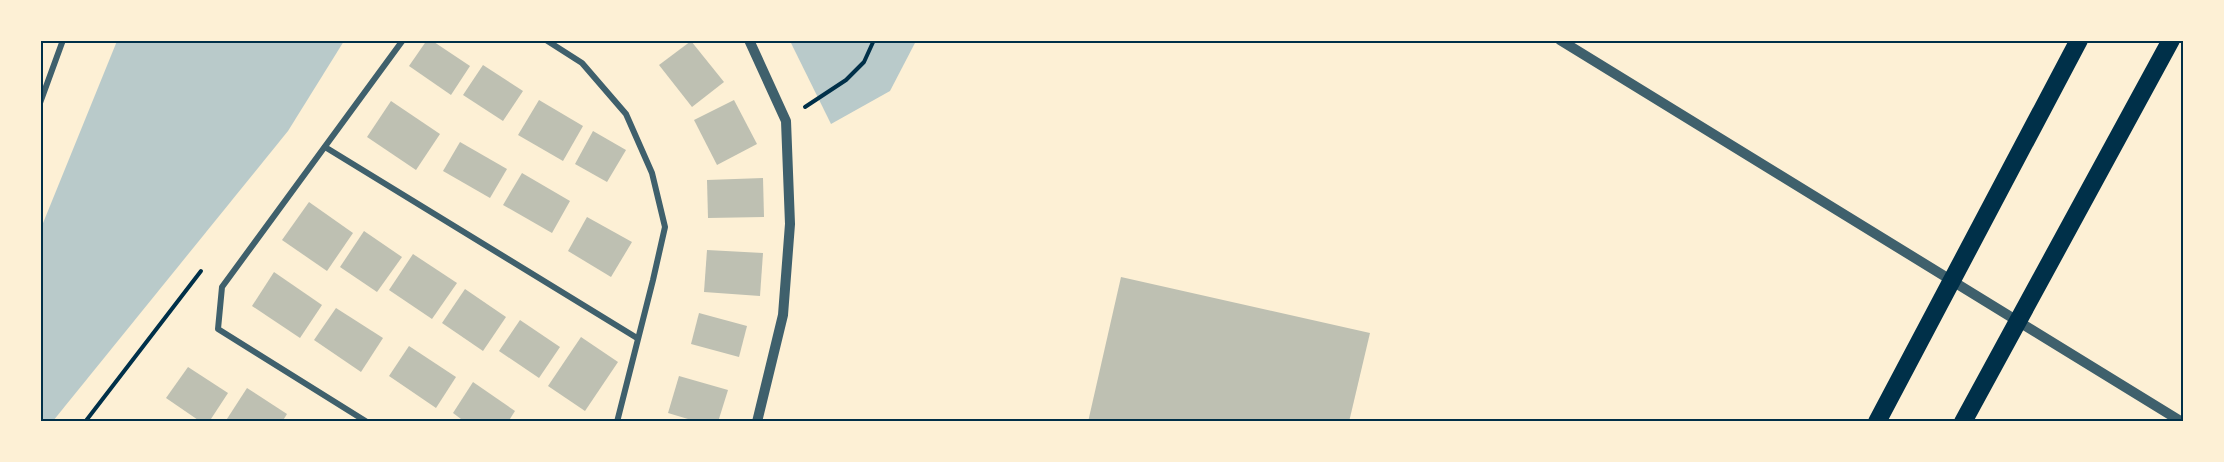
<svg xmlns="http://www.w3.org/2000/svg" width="2224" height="462" font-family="'PT Sans',sans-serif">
<rect width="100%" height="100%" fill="#fdf0d5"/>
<g fill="#b9caca">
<path d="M 117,41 L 344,41 L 288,131 L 53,421 L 41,421 L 41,228 Z"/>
<path d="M 790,41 L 916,41 L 890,91 L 831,124 Z"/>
</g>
<g fill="#bec0b2">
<path d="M 427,40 L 431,40 L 470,66 L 451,95 L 409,66 Z"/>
<path d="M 691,41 L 724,82 L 692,107 L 659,65 Z"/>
<path d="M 483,65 L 523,91 L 503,121 L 463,95 Z"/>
<path d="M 539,100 L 583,126 L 563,161 L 518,135 Z"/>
<path d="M 734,100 L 757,144 L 717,165 L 694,120 Z"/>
<path d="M 391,101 L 440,134 L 416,170 L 367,137 Z"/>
<path d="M 593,131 L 626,150 L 607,182 L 575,164 Z"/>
<path d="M 460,142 L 507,169 L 490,198 L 443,171 Z"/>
<path d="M 522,173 L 570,201 L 552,233 L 503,205 Z"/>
<path d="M 763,178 L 764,217 L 708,218 L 707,180 Z"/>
<path d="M 309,202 L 353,233 L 327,271 L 282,240 Z"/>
<path d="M 587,217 L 632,242 L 611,277 L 568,251 Z"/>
<path d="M 364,231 L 402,257 L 377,292 L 340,267 Z"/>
<path d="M 707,250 L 763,253 L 760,296 L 704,292 Z"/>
<path d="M 413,254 L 457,283 L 432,319 L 389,290 Z"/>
<path d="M 274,272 L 322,305 L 300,338 L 252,306 Z"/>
<path d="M 1121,277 L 1370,333 L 1349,422 L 1088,422 Z"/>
<path d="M 465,289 L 506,317 L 483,351 L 442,323 Z"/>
<path d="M 336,308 L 383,338 L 361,372 L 314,340 Z"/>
<path d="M 699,313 L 747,326 L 739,357 L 691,344 Z"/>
<path d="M 520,320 L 560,347 L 539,378 L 499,351 Z"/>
<path d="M 581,337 L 618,362 L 585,411 L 548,386 Z"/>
<path d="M 409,346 L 456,377 L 436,408 L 389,376 Z"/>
<path d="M 188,367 L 228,393 L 209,422 L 201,422 L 166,398 Z"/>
<path d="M 679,376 L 728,390 L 718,422 L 698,422 L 668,413 Z"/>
<path d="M 473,382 L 515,411 L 508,422 L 465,422 L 453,413 Z"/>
<path d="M 247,388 L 287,414 L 282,422 L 225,422 Z"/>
</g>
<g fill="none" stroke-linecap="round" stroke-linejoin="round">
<g stroke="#003049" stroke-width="4">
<path d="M 805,107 L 846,80 L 864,62 L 874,40"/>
<path d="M 85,422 L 201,271"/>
</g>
<g stroke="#3f606c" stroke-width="6">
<path d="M 546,40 L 582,63 L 626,114 L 652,173 L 665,227 L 653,280 L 617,422"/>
<path d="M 40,103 L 63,40"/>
<path d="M 325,147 L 637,338"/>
<path d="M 367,422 L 218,329 L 222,287 L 403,40"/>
</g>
<g stroke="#3f606c" stroke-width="10">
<path d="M 749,40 L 786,121 L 790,224 L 783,315 L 757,422"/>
<path d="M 1560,40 L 2182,422"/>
</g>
<g stroke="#003049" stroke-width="18">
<path d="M 1877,422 L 2079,40"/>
<path d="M 1963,422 L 2171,40"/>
</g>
</g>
<rect width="2224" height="462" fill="none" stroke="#fdf0d5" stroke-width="84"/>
<rect x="42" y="42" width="2140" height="378" fill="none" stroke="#003049" stroke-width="2"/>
</svg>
